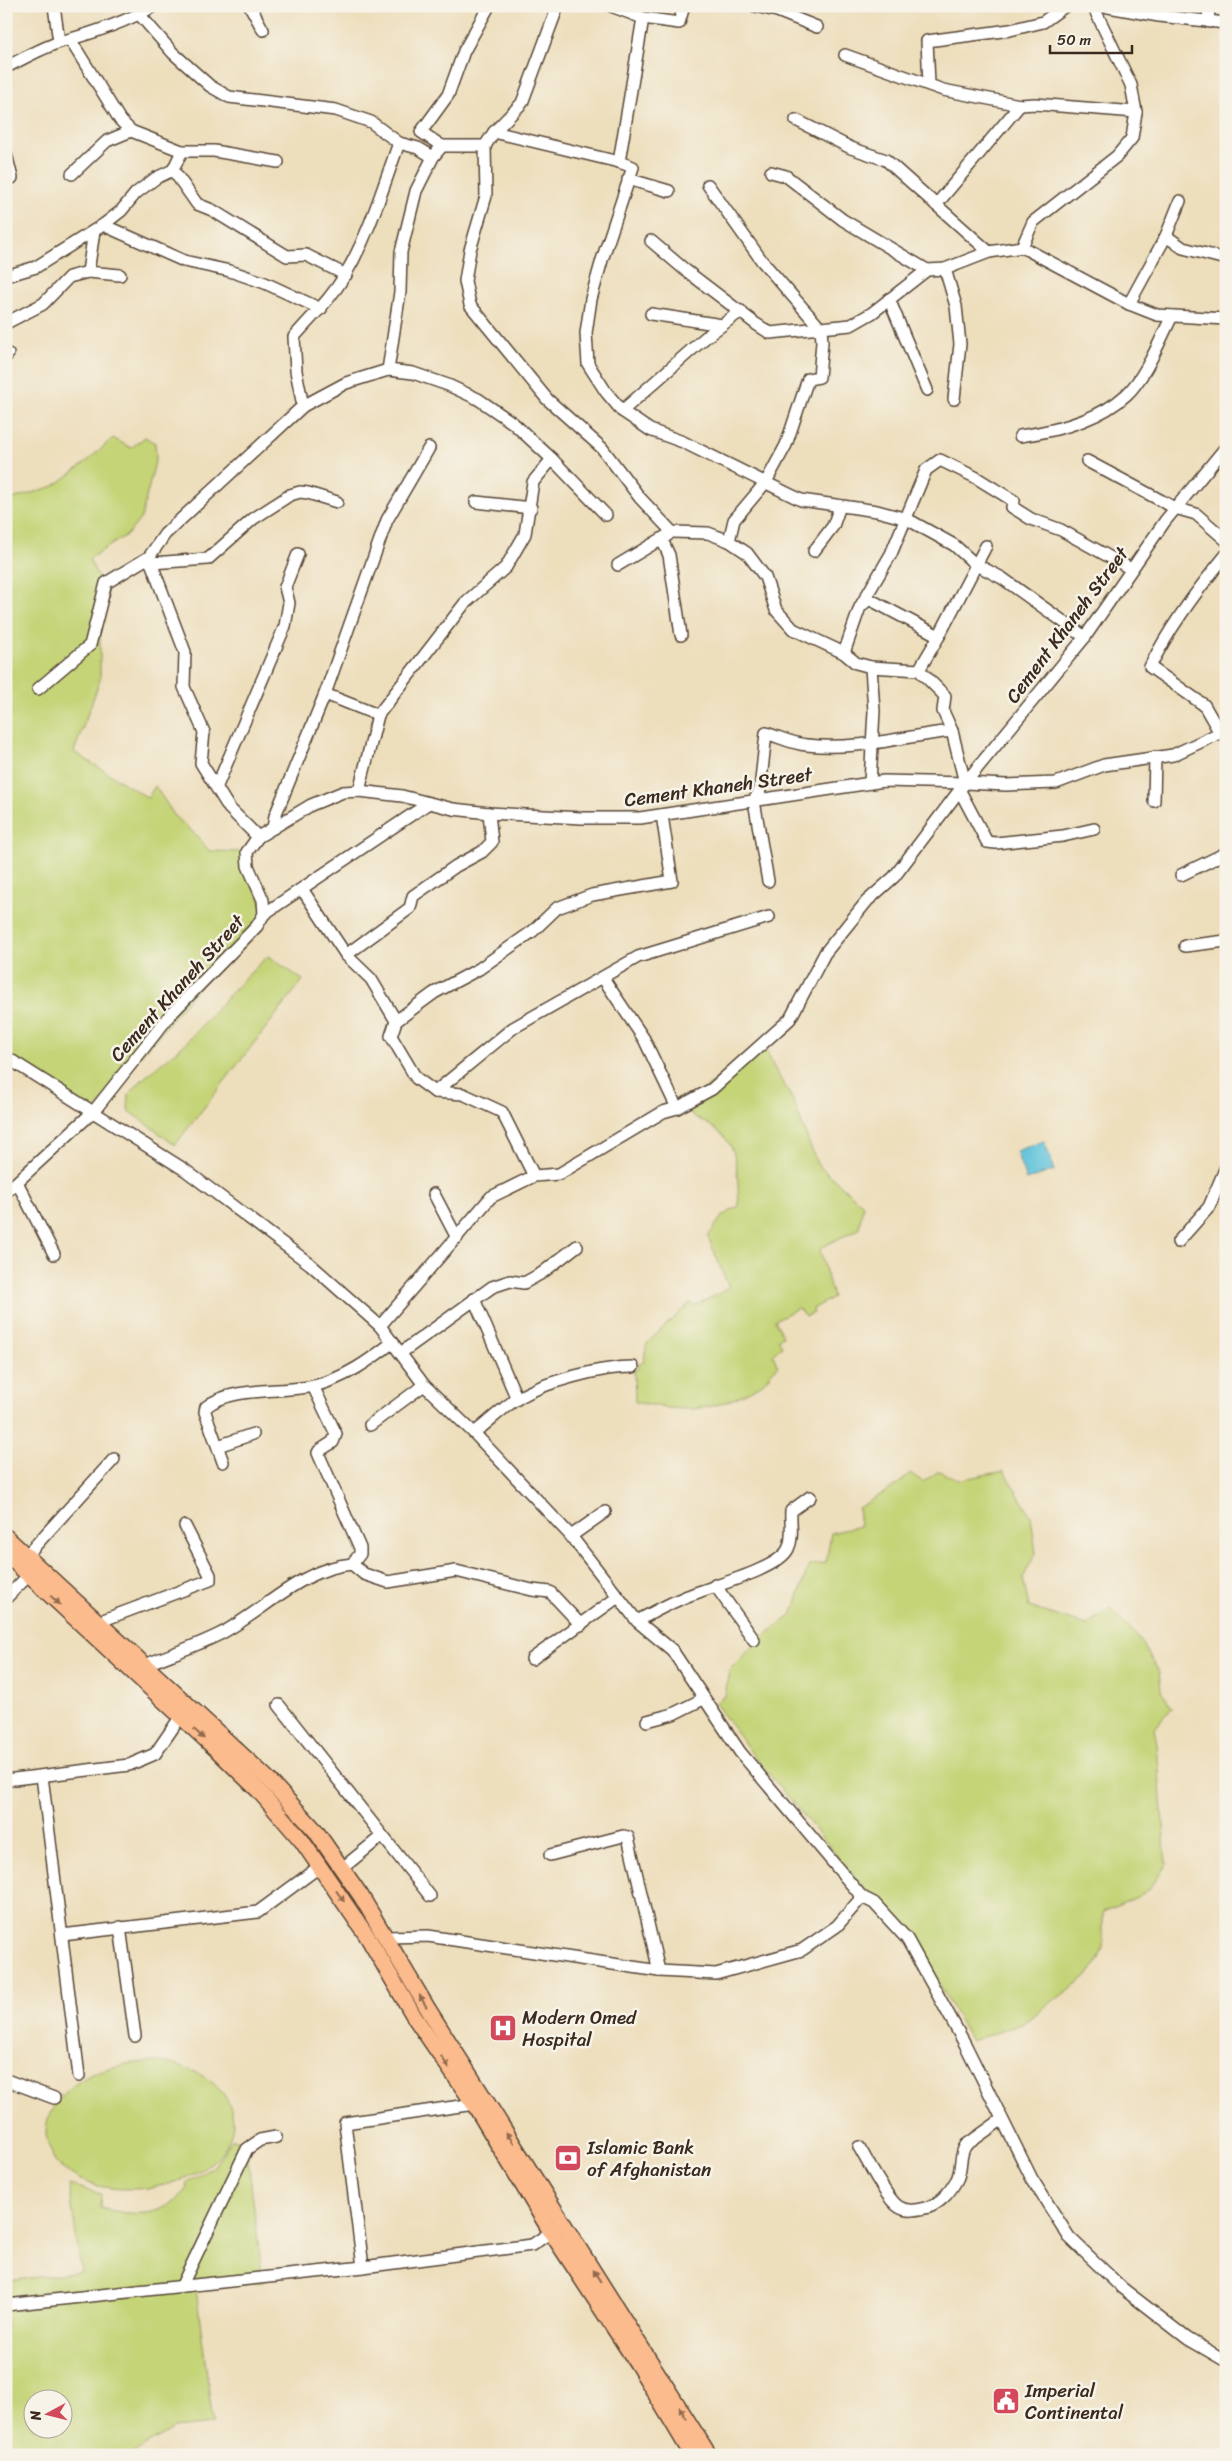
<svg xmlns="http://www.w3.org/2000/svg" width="1232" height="2461" font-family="Sriracha,sans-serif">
<rect width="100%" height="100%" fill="#f7f3e8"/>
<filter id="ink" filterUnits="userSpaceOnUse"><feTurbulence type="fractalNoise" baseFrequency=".02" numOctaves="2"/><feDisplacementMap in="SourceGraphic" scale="10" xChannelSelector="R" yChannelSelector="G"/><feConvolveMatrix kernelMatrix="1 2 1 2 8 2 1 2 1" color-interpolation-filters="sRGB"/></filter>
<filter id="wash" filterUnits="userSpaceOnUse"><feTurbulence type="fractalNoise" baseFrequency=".0096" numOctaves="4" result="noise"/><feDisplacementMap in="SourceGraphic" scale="20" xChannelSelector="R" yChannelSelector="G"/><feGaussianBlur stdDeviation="1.12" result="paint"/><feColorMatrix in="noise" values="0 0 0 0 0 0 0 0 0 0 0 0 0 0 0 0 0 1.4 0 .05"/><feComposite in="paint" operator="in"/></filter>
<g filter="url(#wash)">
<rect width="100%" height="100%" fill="#eddebc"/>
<g fill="#c4d477" stroke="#807f4a" fill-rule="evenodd">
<path d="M 145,437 L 155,443 L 156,458 L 141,518 L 128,534 L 89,559 L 100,581 L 100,680 L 74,752 L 148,798 L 155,786 L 174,815 L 199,838 L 209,851 L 247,852 L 264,914 L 221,961 L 94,1111 L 6,1057 L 6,501 L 54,486 L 84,464 L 113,438 L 131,448 Z"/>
<path d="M 268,956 L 303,980 L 175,1145 L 128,1110 L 129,1094 L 145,1077 L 185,1044 L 239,984 Z"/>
<path d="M 763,1042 L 773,1066 L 793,1100 L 817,1164 L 863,1205 L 859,1229 C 846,1236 830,1241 820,1250 L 833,1297 L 813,1309 L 814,1313 L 805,1316 L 798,1308 L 775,1320 L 783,1336 L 778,1339 L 782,1346 L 773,1355 L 778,1367 C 770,1371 768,1380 760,1385 C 714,1413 686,1413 635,1402 L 634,1370 L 638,1369 L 638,1364 L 643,1363 L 647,1343 L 691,1302 L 694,1306 L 729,1288 L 708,1237 L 722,1216 L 739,1206 C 736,1155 741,1139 691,1115 L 689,1102 Z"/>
<path d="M 939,1471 L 958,1480 L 1004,1471 L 1031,1516 L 1036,1553 L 1023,1578 L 1029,1607 L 1086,1625 L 1110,1608 L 1140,1639 L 1159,1672 L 1161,1690 L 1172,1708 L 1154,1729 L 1157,1744 L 1166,1865 L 1150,1889 L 1137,1897 L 1103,1912 L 1103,1948 L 1098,1961 L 1088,1975 L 1022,2024 L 971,2041 L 912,1936 L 892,1912 L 870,1895 L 753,1755 L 715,1703 L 725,1696 L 729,1670 L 760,1639 L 792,1615 L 809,1565 L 826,1563 L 831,1533 L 860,1526 L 858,1508 L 897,1485 L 910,1473 L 923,1482 Z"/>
<path d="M 131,2063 C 143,2063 156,2061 168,2063 C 204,2069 246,2099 229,2140 C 213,2175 163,2190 128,2189 C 109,2189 87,2186 71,2174 C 67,2170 60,2167 56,2162 C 53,2159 52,2153 50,2149 C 35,2116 66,2086 94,2073 C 105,2068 119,2066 131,2063 Z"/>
<path d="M 232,2139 L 246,2143 L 263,2282 L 196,2289 L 213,2424 L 174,2428 L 130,2455 L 6,2455 L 6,2281 L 81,2272 L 69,2185 L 101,2194 L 100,2208 C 134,2216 164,2219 187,2188 L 186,2183 L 214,2166 ZM 32,2398 L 62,2398 L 62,2428 L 32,2428 Z"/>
</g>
<path fill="#5dc2da" stroke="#4c767c" d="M 1044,1141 L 1055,1170 L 1026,1180 L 1016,1151 Z"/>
</g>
<g filter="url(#ink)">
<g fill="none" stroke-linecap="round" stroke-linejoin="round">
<g stroke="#564536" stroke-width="14">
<g id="minor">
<path d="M 54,6 L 59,42"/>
<path d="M 250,6 L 263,30"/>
<path d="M 611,6 L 643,18 L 679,23 L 684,6"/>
<path d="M 755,6 L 777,11 L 817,27"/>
<path d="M 1103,6 L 1159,16 L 1226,23"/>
<path d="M 1208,6 L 1209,22"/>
<path d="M 139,14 L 173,53 L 210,86 L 229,97 L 336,110 L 371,122 L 399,143 L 418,148 L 433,157"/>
<path d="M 643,18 L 619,162 L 633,167 L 602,260 L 591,299 L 586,333 L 588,364 L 606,392 L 622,411 L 650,430 L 683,442 L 801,500 L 877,511 L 907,519 L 954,545 L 975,564 L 1002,578 L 1085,637"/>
<path d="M 71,41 L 120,120 L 131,131 L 182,151 L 214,151 L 278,162"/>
<path d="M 845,55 L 943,90 L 1020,105 L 1035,104 L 1136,112"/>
<path d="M 6,67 C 23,59 41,48 60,42 C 90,34 126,22 154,6"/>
<path d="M 929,84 L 927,41 L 1010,30 L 1043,22 L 1065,6"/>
<path d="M 796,120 L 851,148 L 886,160 L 989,252"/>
<path d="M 494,132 L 619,162"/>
<path d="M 485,146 L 442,146 L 421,132 L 448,95 L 464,51 L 489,6"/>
<path d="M 6,154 L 12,178"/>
<path d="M 173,170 L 197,204 L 212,210 L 287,256 L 306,255 L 346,275"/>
<path d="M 771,172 L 786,176 L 843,220 L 927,270"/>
<path d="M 72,174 L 107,141 L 131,131"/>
<path d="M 628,179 L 669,191"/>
<path d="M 708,185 L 762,261 L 821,329 L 822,342 L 819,377 L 808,379 L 786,445 L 766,482 L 734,520 L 729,541"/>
<path d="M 936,205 L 1020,105"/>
<path d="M 103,225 L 184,261 L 230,271 L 265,283 L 321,309"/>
<path d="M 94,231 L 88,272 L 120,275"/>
<path d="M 1166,236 L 1183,248 L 1226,259"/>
<path d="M 651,241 L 684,269 L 756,324 L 770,333 L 851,325 L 872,313 L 927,270 L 945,269 L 989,252 L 1022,247 L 1129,304 L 1157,315 L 1226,319"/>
<path d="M 1022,247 L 1033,222 L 1117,156 L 1132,138 L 1136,112 L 1131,85 L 1093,6"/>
<path d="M 945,269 L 956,306 L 960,344 L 954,399"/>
<path d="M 6,276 L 36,267 L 103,225 L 121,211 L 136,193 L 156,178 L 173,170 L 182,151"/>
<path d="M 889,299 L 927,390"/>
<path d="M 1129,304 L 1166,236 L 1180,201"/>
<path d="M 651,314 L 722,325"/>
<path d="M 6,323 L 43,304 L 69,277 L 88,272"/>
<path d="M 6,356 L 8,354"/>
<path d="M 388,370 L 400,292 L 401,252 L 416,191 L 433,157 L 442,146"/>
<path d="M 303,406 L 296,371 L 294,337 C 312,316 331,299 345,275 C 369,235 383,187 399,143"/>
<path d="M 622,411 L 706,337 L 741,311"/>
<path d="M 1020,436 C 1056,431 1098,421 1126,395 C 1145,378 1160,340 1172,316"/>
<path d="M 1087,461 L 1175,508 L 1196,514 L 1226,540"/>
<path d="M 476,502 L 531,508"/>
<path d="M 662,540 L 669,555 L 681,635"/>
<path d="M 814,551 L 833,526 L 840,506"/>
<path d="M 149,557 L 185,652 L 184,687 L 204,732 L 201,763 L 229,808 L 258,837"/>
<path d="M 151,563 L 208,559 L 253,519 L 290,495 L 300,492 L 308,493 L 337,502"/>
<path d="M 618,565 L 668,535"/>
<path d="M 861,606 L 869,599 L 939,636"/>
<path d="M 844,653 L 860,607 L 891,554 L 926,470 L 940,460 L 975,477 L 1014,501 L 1012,507 L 1031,519 L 1061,530 L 1131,569"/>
<path d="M 919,670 L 939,636 L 986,546"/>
<path d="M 38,689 L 90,645 L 106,583 L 149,557 L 165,534 L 303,406 L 346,383 L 388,370 L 413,373 L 448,385 L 478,399 L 513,423 L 552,459 L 606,515"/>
<path d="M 325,694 L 378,715 L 465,603 L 506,567 L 525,534 L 533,482 L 552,459"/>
<path d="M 1220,733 L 1204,705 L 1150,667 C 1170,626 1197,590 1226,555"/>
<path d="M 870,783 L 874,711 L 871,667"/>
<path d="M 965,783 L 1006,785 L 1056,783 L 1104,765 L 1173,755 L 1226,730"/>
<path d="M 217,786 L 285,626 L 289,603 L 285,587 L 298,554"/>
<path d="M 359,791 L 378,715"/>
<path d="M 960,791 L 987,842 L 996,843 L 1063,836 L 1094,829"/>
<path d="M 1154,801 L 1155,757"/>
<path d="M 273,828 L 275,816 L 325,694 L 387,520 L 429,448"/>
<path d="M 1181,875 L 1226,853"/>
<path d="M 768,881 L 754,801 L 760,790 L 766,733 C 779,737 793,744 807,745 C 856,751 904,736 952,731"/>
<path d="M 302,889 L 346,955 L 371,979 L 396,1021 L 391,1036 L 416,1078 L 435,1092 L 463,1094 L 502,1112 L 534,1176"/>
<path d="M 264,914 L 429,803"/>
<path d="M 1185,946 L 1226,941"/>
<path d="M 346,955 L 410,908 L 413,896 L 456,866 L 482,852 L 492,842 L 489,813"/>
<path d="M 603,978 L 644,1039 L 677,1108"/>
<path d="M 396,1021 L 434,993 L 479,969 L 533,931 L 557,908 L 592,895 L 672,881 L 662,815"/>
<path d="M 6,1057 L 185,1170 L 310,1264 L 380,1326 L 424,1385 L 474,1433 L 571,1536 L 637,1621 L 672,1650 L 740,1752 L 862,1897 L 874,1903 L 907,1939 L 965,2044 L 1032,2179 L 1069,2237 L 1122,2288 L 1188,2339 L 1226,2361"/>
<path d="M 435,1092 L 513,1028 L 638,957 L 769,917"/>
<path d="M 18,1184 L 54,1254"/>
<path d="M 6,1192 L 94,1111 L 170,1015 L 257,926 L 264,914 L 263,900 L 248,866 L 247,852 L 258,837 L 311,805 L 343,792 L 359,791 L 402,796 L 453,809 L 489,813 L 582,818 L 640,818 L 884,781 L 965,783 L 1085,637 L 1165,521 L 1226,447"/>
<path d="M 434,1194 L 457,1238"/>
<path d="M 1178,1242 L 1209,1207 L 1226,1167"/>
<path d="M 474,1299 L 517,1399"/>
<path d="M 380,1326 L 491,1197 L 534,1176 L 559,1174 L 663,1112 L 677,1108 L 712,1089 L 790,1019 L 825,953 L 867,901 L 894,877 L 965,783 L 952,731 L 943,711 L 945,696 L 919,670 L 871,667 L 856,663 L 844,653 L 793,629 L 776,610 L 765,577 L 747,553 L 729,541 L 708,533 L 672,532 L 640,498 L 602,448 L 547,399 L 470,305 L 465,281 L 470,250 L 486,196 L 485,146 L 494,132 L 522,103 L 558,6"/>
<path d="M 402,1352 L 492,1287 L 510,1281 L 524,1283 L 542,1273 L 577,1246"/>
<path d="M 313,1386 L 336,1434 L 333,1442 L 319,1451 L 318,1453 L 360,1548 L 360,1554 L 352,1564"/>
<path d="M 370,1425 L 424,1385"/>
<path d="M 474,1433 C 489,1422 502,1408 517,1399 C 543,1382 602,1367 633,1367"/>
<path d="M 218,1446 L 253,1434"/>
<path d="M 223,1462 L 205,1412 L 206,1407 C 231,1386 283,1393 314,1386 C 345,1378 369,1361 393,1342"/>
<path d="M 571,1536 L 605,1512"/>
<path d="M 25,1557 L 114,1459"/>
<path d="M 715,1585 L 754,1640"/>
<path d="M 6,1598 L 29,1575"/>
<path d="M 637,1621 C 652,1613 668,1604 685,1597 C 708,1587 778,1570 788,1549 C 794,1537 790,1523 791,1511 L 810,1497"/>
<path d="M 98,1622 L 210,1580 L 210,1575 L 185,1526"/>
<path d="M 532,1659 L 618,1597"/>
<path d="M 140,1671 L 145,1665 C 169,1655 196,1646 220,1634 C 263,1612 301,1568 352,1564 L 364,1574 L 388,1582 L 456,1571 L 532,1590 L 550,1592 L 581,1625"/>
<path d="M 279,1705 L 430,1896"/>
<path d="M 647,1721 L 673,1714 L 703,1699"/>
<path d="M 42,1776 L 79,2076"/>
<path d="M 6,1780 L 129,1765 L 155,1754 L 181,1716"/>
<path d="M 550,1855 L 623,1836 L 628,1837 L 659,1971"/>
<path d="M 338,1864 L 345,1866 L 382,1836"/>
<path d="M 120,1927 L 135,2036"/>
<path d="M 62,1935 L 258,1912 L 319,1867"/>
<path d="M 386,1937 L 428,1936 L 659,1971 L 716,1974 L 802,1950 L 837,1926 L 862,1897"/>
<path d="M 6,2080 L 54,2098"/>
<path d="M 859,2147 C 867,2160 887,2200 899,2207 C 907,2212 916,2210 925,2208 C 938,2206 950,2192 956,2181 C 963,2171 958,2156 966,2145 L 1001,2120"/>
<path d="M 363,2267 L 345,2123 L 474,2104"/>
<path d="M 182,2285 L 247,2149 L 260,2140 L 276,2137"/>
<path d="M 6,2305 L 363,2267 L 532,2245 L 557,2228"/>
</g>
</g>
<g stroke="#564536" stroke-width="18">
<g id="major">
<path d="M 6,1537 L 268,1779 L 315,1830 L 361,1896 L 428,2009 L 709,2455"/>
<path d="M 6,1554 L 218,1751 L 259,1791 L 302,1841 L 367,1936 L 415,2018 L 474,2104 L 551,2232 L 637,2363 L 692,2455"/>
</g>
</g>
<use href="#minor" stroke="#fff" stroke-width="11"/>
<use href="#major" stroke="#fbbb8c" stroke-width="15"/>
</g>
<defs><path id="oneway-solid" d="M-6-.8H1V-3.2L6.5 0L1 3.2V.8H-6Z" transform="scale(1.25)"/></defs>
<g fill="#916b50">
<use href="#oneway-solid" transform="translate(55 1600) rotate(43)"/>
<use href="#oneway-solid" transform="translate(199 1734) rotate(43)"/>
<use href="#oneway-solid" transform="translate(340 1896) rotate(54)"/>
<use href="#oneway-solid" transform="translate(423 2001) rotate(-120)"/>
<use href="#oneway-solid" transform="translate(445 2062) rotate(56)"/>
<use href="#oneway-solid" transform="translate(510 2138) rotate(-123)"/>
<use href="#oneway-solid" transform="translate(597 2276) rotate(-122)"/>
<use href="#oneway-solid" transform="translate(683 2413) rotate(-122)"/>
</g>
</g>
<defs>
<g id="hospital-square" transform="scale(1.4375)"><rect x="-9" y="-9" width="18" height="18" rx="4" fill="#d1495b" stroke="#f7f3e8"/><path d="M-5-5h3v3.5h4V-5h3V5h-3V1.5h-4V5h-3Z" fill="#fff"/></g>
<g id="bank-square" transform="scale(1.4375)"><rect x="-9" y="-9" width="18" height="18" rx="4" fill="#d1495b" stroke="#f7f3e8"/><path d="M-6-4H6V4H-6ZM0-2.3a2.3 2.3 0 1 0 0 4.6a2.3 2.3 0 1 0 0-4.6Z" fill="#fff"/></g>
<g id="civic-square" transform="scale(1.4375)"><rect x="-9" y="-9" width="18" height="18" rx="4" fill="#d1495b" stroke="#f7f3e8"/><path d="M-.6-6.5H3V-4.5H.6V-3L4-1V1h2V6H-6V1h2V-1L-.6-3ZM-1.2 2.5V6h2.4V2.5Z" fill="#fff"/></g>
</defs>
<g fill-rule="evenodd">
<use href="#hospital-square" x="503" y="2028"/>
<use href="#bank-square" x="568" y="2158"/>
<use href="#civic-square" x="1006" y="2401"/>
</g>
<g text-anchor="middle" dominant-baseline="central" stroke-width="5" stroke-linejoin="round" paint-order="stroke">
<g font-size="19" fill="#3b2a1e" stroke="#f7f3e8">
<text transform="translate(1067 625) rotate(-53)">Cement Khaneh Street</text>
<text transform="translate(718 787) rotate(-8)">Cement Khaneh Street</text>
<text transform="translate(177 988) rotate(-48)">Cement Khaneh Street</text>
</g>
<g font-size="19" fill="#3b2a1e" stroke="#f7f3e8" text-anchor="start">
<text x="522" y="2017">Modern Omed<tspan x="522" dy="22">Hospital</tspan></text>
<text x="587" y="2147">Islamic Bank<tspan x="587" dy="22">of Afghanistan</tspan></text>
<text x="1025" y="2390">Imperial<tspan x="1025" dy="22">Continental</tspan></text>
</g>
</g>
<rect width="1232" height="2461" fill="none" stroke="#f7f3e8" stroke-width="25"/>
<g transform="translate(48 2414) rotate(263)"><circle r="24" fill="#f7f3e8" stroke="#aca397"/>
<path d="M0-4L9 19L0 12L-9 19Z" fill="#d1495b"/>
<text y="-8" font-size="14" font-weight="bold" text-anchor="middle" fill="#3b2a1e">N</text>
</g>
<path d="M1050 45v8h82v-8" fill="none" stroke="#3b2a1e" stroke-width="2.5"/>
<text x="1057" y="45" font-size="15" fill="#3b2a1e" stroke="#f7f3e8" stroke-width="4" paint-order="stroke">50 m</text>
</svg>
